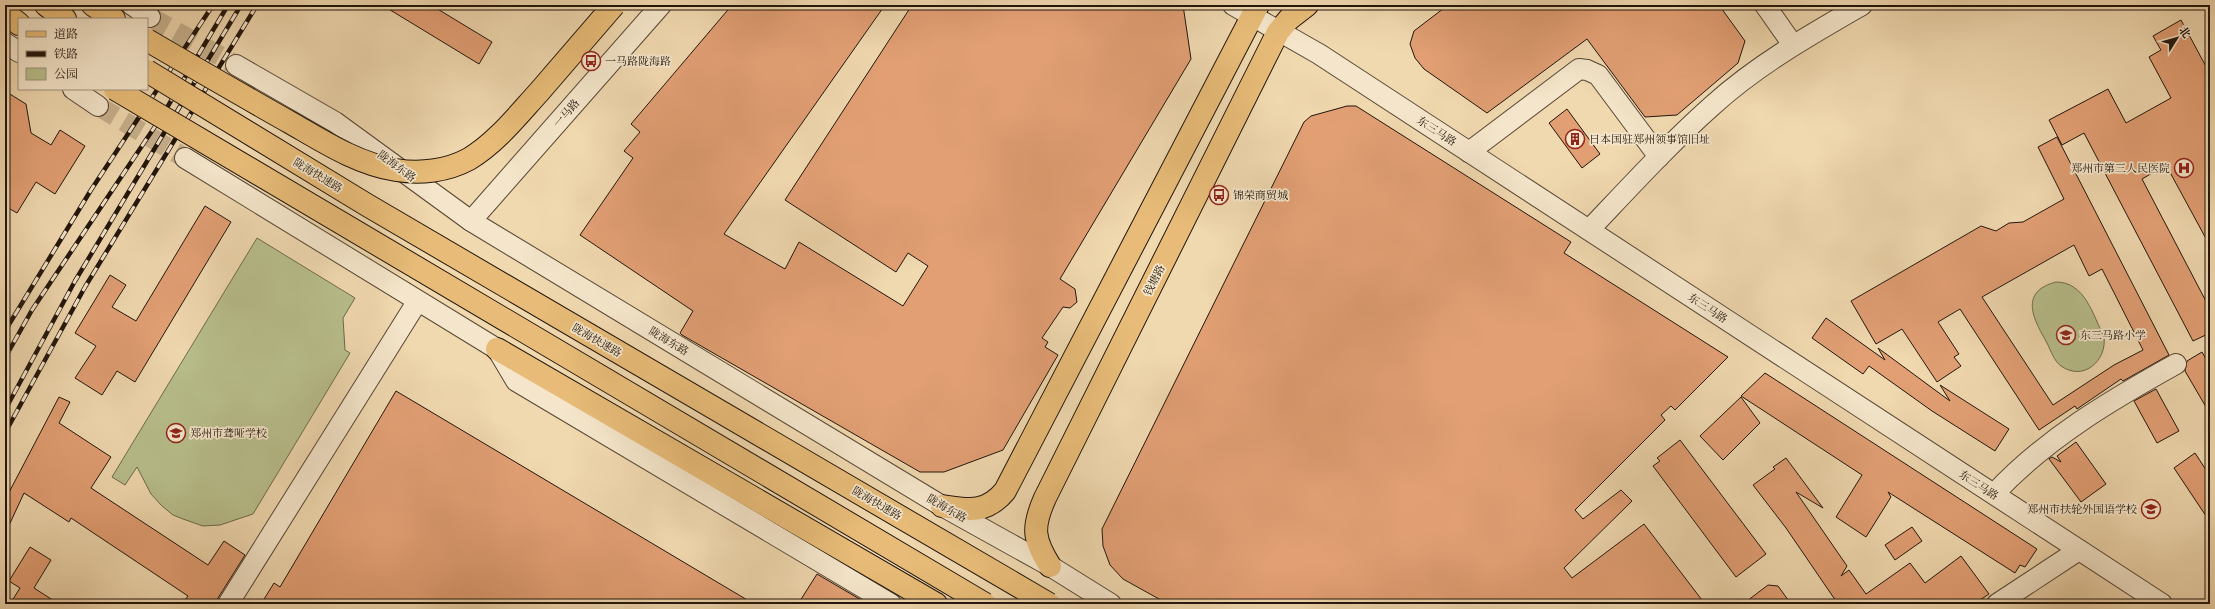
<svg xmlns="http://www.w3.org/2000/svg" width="2215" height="609" font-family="'Libre Caslon Text','Noto Serif SC',serif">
<rect width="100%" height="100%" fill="#f0d8af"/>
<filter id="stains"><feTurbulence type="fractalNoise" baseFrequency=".005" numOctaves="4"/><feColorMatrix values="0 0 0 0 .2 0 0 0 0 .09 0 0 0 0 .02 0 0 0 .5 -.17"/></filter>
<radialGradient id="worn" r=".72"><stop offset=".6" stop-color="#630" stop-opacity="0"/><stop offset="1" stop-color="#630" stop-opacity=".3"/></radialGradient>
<g fill="#b8bf8c" stroke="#6c6a4c">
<path d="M 257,238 L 355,298 L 343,318 L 345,350 L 350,353 L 253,514 L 220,525 L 203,526 L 183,519 L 173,515 L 162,506 L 151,494 L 137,467 L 125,485 L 112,477 Z"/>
<path d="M 2056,282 C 2085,282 2093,315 2104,337 C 2107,360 2084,382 2061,366 C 2054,361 2051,351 2047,343 C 2034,320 2018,292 2056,282 Z"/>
</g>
<g fill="#e29f74" stroke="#21150c" fill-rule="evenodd">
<path d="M 382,5 L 431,5 L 492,42 L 479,64 Z"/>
<path d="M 732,5 L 885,5 L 724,234 L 785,269 L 799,242 L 903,306 L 928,266 L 908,253 L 896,272 L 785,200 L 912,5 L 1183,5 L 1191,59 L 1060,279 L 1075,289 L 1077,302 L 1070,308 L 1063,307 L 1042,338 L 1048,342 L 1045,347 L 1058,355 L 1003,450 L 944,472 L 920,472 L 682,335 L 680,333 L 693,311 L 580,235 L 633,158 L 624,151 L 640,132 L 631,124 Z"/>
<path d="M 1448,5 L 1719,5 L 1745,41 L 1738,63 L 1677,115 L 1645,117 L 1587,39 L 1487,113 L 1424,69 L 1415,58 L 1410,44 L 1414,31 Z"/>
<path d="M 2181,20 L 2210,74 L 2210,246 L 2166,165 L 2142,179 L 2210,309 L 2210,333 L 2193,341 L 2084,133 L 2062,145 L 2049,120 L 2108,89 L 2126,123 L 2171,98 L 2149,57 L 2161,50 L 2153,36 Z"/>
<path d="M 5,91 L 26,104 L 31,133 L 51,145 L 60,130 L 85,146 L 55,194 L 36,182 L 17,213 L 5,206 Z"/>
<path d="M 1347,106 L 1356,106 L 1571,242 L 1564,253 L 1728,357 L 1675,410 L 1671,406 L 1661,415 L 1665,420 L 1575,510 L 1583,519 L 1621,490 L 1632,501 L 1564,568 L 1572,578 L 1644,524 L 1705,604 L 1168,604 L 1123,579 L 1110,565 L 1103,546 L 1102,529 L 1304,122 L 1311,116 Z"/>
<path d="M 1567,109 L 1600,154 L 1582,168 L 1549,123 Z"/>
<path d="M 2057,137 L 2169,355 L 2123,381 L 2121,379 L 2077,409 L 2075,406 L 2039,430 L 1960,309 L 1938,322 L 1959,354 L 1954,357 L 1961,366 L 1937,382 L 1902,329 L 1876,344 L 1851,301 L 1981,226 L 1996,231 L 2009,223 L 2023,222 L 2064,199 L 2038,147 ZM 2074,245 L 2089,276 L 2102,269 L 2143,350 L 2114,365 L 2053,405 L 1982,297 Z"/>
<path d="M 205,206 L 231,222 L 135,382 L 117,371 L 102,395 L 75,378 L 96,346 L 75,333 L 110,275 L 126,285 L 112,307 L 136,321 Z"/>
<path d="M 1826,318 L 1885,360 L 1878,348 L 1950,401 L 1940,385 L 2009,429 L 1995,451 L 1932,411 L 1869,366 L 1863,374 L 1812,338 Z"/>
<path d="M 2202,352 L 2210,366 L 2210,414 L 2185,371 L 2187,361 Z"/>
<path d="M 1765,373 L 2037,549 L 2025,567 L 2020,565 L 2015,573 L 1888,492 L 1891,497 L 1866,537 L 1836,517 L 1862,475 L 1741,396 Z"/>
<path d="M 2156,389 L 2179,431 L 2157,443 L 2134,401 Z"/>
<path d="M 396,391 L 754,604 L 261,604 L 274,583 L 280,587 Z"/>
<path d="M 59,397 L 70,402 L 59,423 L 111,457 L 91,488 L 208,565 L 224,541 L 245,555 L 218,598 L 217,604 L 182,604 L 188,596 L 71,518 L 69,522 L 24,493 L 5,534 L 5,500 Z"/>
<path d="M 1741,397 L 1760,423 L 1723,460 L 1700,436 Z"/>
<path d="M 1680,440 L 1766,554 L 1736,577 L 1653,466 L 1660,461 L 1657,458 Z"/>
<path d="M 2076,442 L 2106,484 L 2081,502 L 2049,459 L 2052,457 L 2061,462 L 2057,456 Z"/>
<path d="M 2195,453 L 2210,476 L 2210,522 L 2174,468 Z"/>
<path d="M 1786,458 L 1823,508 L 1796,492 L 1847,566 L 1841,576 L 1849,570 L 1866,594 L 1910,563 L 1925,583 L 1961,556 L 1989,594 L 1974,604 L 1838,604 L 1786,528 L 1753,485 L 1775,469 L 1773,467 Z"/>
<path d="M 1912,527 L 1922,541 L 1895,560 L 1885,545 Z"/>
<path d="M 30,547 L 51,560 L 34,588 L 59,604 L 10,604 L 20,588 L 9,581 Z"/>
<path d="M 817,574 L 868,604 L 798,604 Z"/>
<path d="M 1768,585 L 1778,586 L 1791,604 L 1743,604 Z"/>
</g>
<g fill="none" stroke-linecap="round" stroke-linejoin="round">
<g stroke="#c7b18e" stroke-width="20" stroke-dasharray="20 10" stroke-linecap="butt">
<path d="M 150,17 L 236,65"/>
<path d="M 98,106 L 185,158"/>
</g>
<g stroke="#554635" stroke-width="22">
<g id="minor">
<path d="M 132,5 L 150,17"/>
<path d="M 1233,5 L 1319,54 L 2162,604"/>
<path d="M 1765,5 L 1793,45"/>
<path d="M 5,43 L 19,52"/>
<path d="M 236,65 L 335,122 L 471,221 L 942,506 L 1050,566 L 1111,604"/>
<path d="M 73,89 L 98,106"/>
<path d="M 1469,152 L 1579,69 L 1587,70 L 1598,75 L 1659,157"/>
<path d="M 185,158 L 497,349 L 516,381 L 891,604"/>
<path d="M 471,221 L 661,5"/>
<path d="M 1589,230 C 1629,188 1669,144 1713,105 C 1757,65 1810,35 1862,5"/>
<path d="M 1994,494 C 2045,439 2111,400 2176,364"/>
<path d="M 228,604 L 417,302"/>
<path d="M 1997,604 L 2079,550"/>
</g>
</g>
<g stroke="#21150c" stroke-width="24">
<g id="major">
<path d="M 942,506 C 968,510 986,514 1005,491 L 1258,5"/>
<path d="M 1050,566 C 1033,539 1032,527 1045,498 L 1278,32 L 1289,19 L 1307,5"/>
</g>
</g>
<g stroke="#21150c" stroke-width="24">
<g id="highway">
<path d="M 46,5 L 65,19"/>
<path d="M 93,5 L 114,19"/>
<path d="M 5,13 L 19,24"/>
<path d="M 497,349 L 936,604"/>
</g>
</g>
<use href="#minor" stroke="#f5e6cb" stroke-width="20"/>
<use href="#major" stroke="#e8bc78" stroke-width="22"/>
<use href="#highway" stroke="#e8bc78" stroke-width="22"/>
<g stroke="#21150c" stroke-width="4.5">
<g id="rail">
<path d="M 5,331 L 91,190 L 213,5"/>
<path d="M 5,358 L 32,310 L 162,116 L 228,5"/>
<path d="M 5,410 L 75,281 L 241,5"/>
<path d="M 5,433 L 85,287 L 257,5"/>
</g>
</g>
<use href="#rail" stroke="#f5e6cb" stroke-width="3" stroke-dasharray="9" stroke-linecap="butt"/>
<g stroke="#21150c" stroke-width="24" stroke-linecap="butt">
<g id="highway-bridge">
<path d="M 147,40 C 195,68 243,96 291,123 C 324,142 358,164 396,170 C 420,174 447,171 469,159 C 496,143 518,115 539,92 C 564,63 589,34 614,5"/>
<path d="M 147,71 L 367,205 L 1049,604"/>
<path d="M 115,89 L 985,604"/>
</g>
</g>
<use href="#highway-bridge" stroke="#e8bc78" stroke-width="22"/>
</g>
<defs>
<g id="bus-ring" transform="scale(1)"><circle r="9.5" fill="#f5e6cb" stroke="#8f2418" stroke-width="1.5"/><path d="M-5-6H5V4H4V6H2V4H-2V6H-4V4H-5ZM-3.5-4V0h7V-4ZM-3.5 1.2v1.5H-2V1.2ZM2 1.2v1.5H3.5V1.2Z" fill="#8f2418"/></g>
<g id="building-ring" transform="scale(1)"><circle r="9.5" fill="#f5e6cb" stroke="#8f2418" stroke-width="1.5"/><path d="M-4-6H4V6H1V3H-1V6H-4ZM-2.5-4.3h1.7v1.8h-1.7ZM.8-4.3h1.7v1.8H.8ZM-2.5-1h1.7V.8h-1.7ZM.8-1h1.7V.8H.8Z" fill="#8f2418"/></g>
<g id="hospital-ring" transform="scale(1)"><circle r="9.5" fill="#f5e6cb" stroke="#8f2418" stroke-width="1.5"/><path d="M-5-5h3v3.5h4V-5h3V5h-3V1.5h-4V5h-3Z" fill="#8f2418"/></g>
<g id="school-ring" transform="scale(1)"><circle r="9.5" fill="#f5e6cb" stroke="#8f2418" stroke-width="1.5"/><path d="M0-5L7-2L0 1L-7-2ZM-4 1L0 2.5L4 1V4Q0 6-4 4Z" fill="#8f2418"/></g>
</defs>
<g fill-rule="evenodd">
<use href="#bus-ring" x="591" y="61"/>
<use href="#building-ring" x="1575" y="139"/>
<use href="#hospital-ring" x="2184" y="168"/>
<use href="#bus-ring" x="1219" y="195"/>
<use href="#school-ring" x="2066" y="335"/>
<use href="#school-ring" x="176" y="433"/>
<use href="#school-ring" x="2151" y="509"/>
</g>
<g text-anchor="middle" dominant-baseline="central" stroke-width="3.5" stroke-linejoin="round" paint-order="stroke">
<g font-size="11" fill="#21150c" stroke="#f5e6cb" text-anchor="start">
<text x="605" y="61">一马路陇海路</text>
<text x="1589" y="139">日本国驻郑州领事馆旧址</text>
<text x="2170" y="168" text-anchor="end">郑州市第三人民医院</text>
<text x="1233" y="195">锦荣商贸城</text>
<text x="2080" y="335">东三马路小学</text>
<text x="190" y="433">郑州市聋哑学校</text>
<text x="2137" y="509" text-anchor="end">郑州市扶轮外国语学校</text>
</g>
<g font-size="11" fill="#21150c" stroke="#f5e6cb">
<text transform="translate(566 113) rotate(-49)">一马路</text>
<text transform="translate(1437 131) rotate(33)">东三马路</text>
<text transform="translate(397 166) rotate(36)">陇海东路</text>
<text transform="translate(318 175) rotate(31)">陇海快速路</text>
<text transform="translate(1154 280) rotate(-63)">钱塘路</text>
<text transform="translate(1708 308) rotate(33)">东三马路</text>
<text transform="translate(597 340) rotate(30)">陇海快速路</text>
<text transform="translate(669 341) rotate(31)">陇海东路</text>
<text transform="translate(1979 485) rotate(33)">东三马路</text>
<text transform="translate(877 503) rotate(30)">陇海快速路</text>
<text transform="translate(947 508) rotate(30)">陇海东路</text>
</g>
</g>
<rect width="2215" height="609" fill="none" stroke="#f0d8af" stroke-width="20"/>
<rect x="6" y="6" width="2203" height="597" fill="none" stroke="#21150c" stroke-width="2"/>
<rect x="10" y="10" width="2195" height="589" fill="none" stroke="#21150c"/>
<rect x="18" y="18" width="130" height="72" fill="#f5e6cb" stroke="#a0927f"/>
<rect x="26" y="31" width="20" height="6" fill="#e8bc78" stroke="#a0927f"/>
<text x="54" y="38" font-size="12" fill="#21150c">道路</text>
<rect x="26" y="51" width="20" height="6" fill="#21150c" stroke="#a0927f"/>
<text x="54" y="58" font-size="12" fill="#21150c">铁路</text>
<rect x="26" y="68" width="20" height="12" fill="#b8bf8c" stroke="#a0927f"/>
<text x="54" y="78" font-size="12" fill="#21150c">公园</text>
<g transform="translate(2177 38) rotate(53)" stroke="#f5e6cb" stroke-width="3" paint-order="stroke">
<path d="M0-3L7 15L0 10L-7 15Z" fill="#21150c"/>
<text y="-6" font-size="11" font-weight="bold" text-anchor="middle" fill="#21150c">北</text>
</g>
<rect width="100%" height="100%" filter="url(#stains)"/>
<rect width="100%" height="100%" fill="url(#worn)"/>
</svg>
